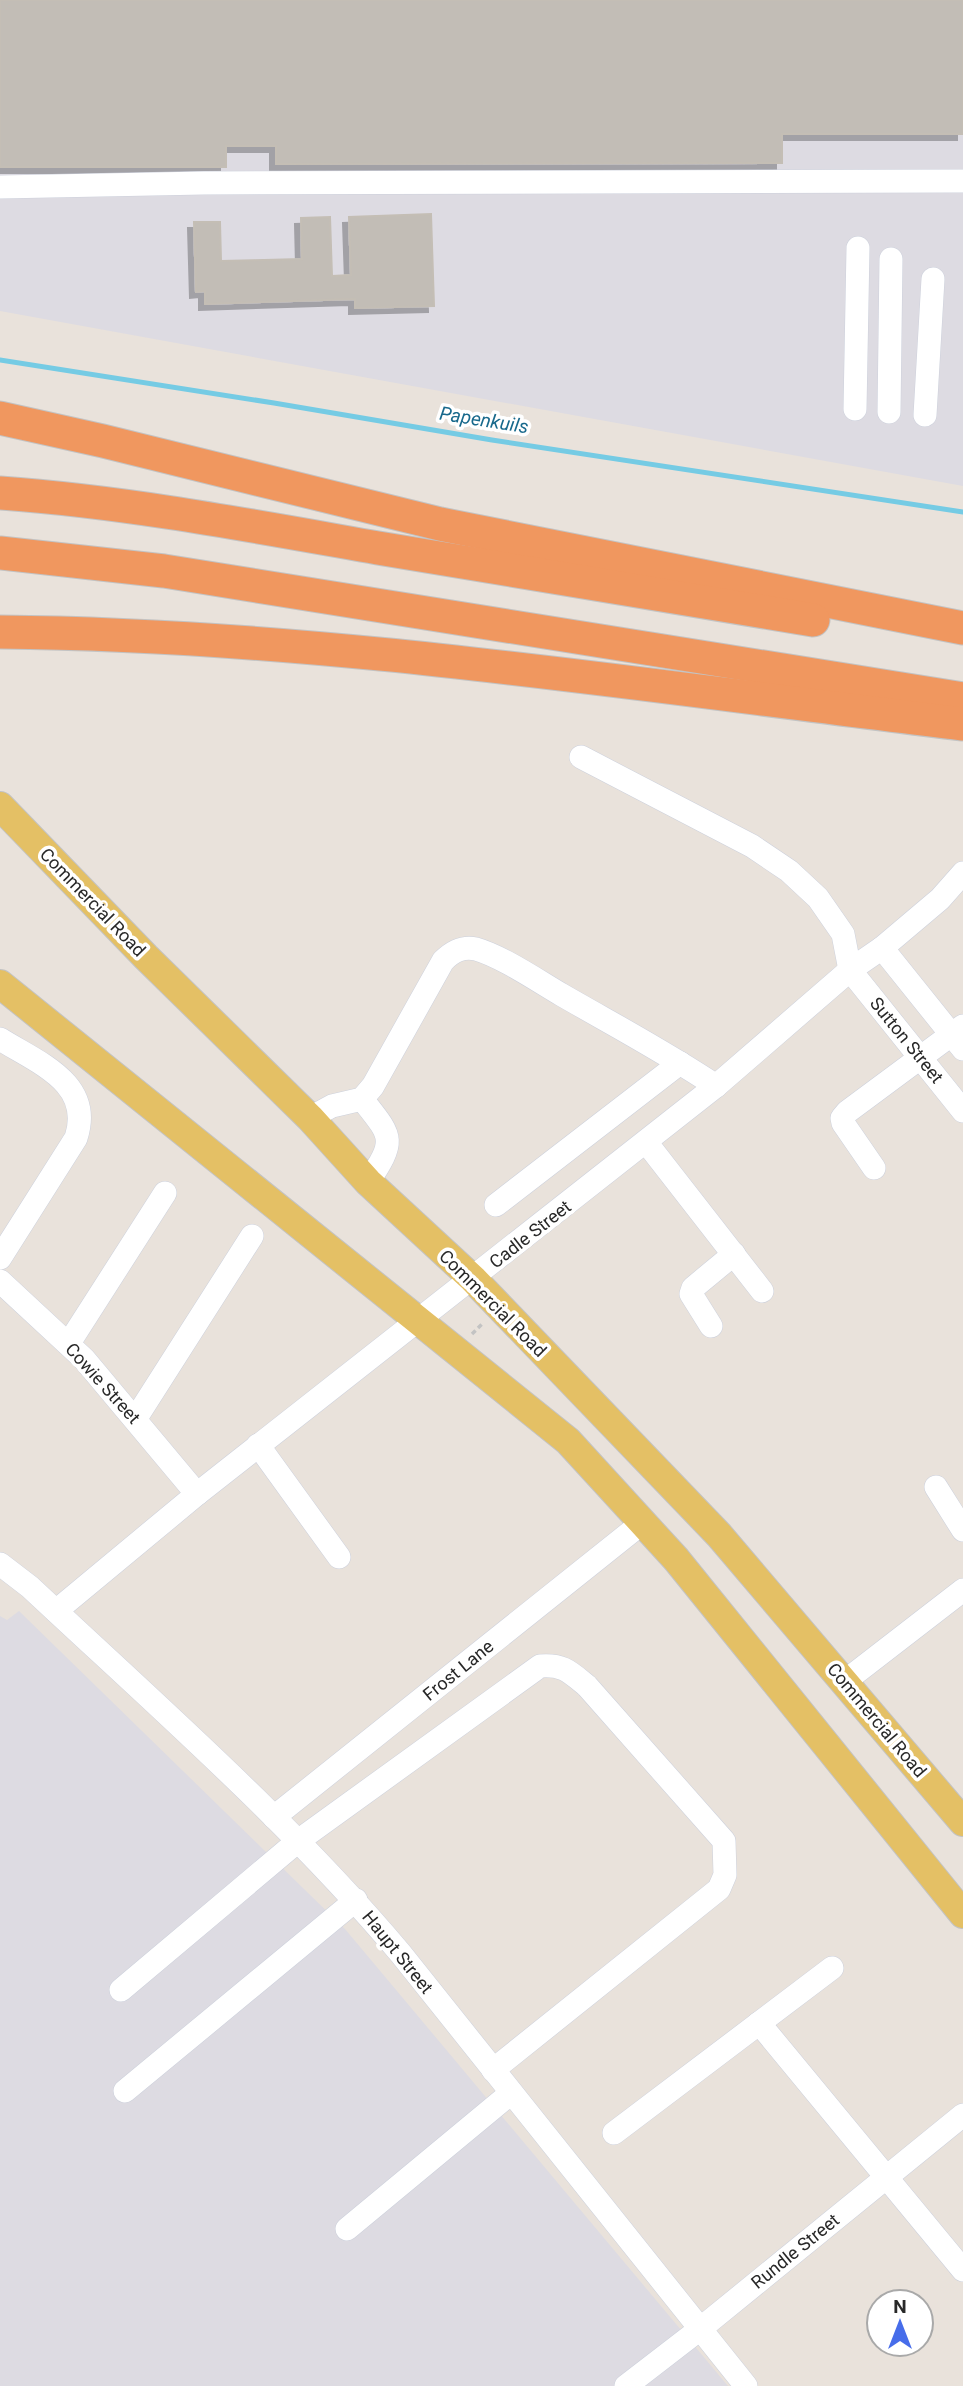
<svg xmlns="http://www.w3.org/2000/svg" width="963" height="2386" font-family="Roboto,sans-serif">
<defs>
<filter id="shadow"><feDropShadow dx="-6" dy="6" stdDeviation="0" flood-color="#0004"/></filter>
</defs>
<rect width="100%" height="100%" fill="#e9e2db"/>
<g fill="#dddbe2">
<path d="M 0,0 L 963,0 L 963,486 L 0,311 Z"/>
<path d="M 19,1611 L 345,1929 L 728,2386 L 0,2386 L 0,1616 L 7,1620 Z"/>
</g>
<g fill="none" stroke-linecap="round" stroke-linejoin="round">
<path stroke="#75cbe4" stroke-width="5" d="M 0,360 L 274,403 L 492,440 L 963,512"/>
</g>
<g fill="#c2bdb6" stroke="#c4beb5" stroke-width="2" filter="url(#shadow)">
<path d="M 0,0 L 963,0 L 963,134 L 782,134 L 782,163 L 276,164 L 276,146 L 226,146 L 226,167 L 0,167 Z"/>
<path d="M 431,214 L 434,306 L 355,308 L 355,299 L 205,304 L 205,291 L 196,292 L 194,222 L 220,222 L 221,261 L 302,259 L 301,218 L 330,217 L 332,276 L 351,275 L 349,217 Z"/>
</g>
<g fill="none" stroke-linecap="round" stroke-linejoin="round">
<g stroke="#cdd1dc" stroke-width="24">
<g id="minor">
<path d="M 0,187 L 204,183 L 963,181"/>
<path d="M 855,409 L 858,248"/>
<path d="M 889,412 L 891,259"/>
<path d="M 925,415 L 933,279"/>
<path d="M 581,757 L 752,846 L 789,871 L 818,898 L 843,934 L 850,970 L 963,1111"/>
<path d="M 882,948 L 963,1049"/>
<path d="M 0,1039 C 38,1063 94,1083 76,1138 L 0,1258"/>
<path d="M 362,1099 C 392,1137 397,1139 368,1182"/>
<path d="M 310,1118 L 332,1106 L 362,1099 L 373,1086 L 443,961 C 452,952 462,946 476,949 C 503,957 538,981 562,995 C 614,1025 667,1053 716,1086"/>
<path d="M 646,1142 L 762,1291"/>
<path d="M 874,1168 L 843,1123 L 842,1118 L 847,1112 L 963,1026"/>
<path d="M 496,1205 L 680,1063"/>
<path d="M 0,1281 L 84,1359 L 197,1494"/>
<path d="M 711,1326 L 691,1294 L 693,1288 L 734,1254"/>
<path d="M 69,1343 L 165,1193"/>
<path d="M 136,1418 L 252,1236"/>
<path d="M 258,1445 L 339,1557"/>
<path d="M 936,1487 L 963,1530"/>
<path d="M 0,1564 L 30,1587 C 156,1705 290,1822 401,1954 L 746,2386"/>
<path d="M 56,1611 L 197,1494 L 716,1086 L 850,970 L 882,948 L 940,899 L 963,873"/>
<path d="M 844,1682 L 963,1590"/>
<path d="M 274,1817 L 642,1523"/>
<path d="M 121,1990 L 298,1841 L 540,1666 C 563,1664 570,1672 587,1686 L 724,1841 L 725,1875 L 719,1889 L 493,2070"/>
<path d="M 759,2023 L 963,2270"/>
<path d="M 125,2091 L 356,1900"/>
<path d="M 614,2133 L 832,1968"/>
<path d="M 347,2229 L 511,2093"/>
<path d="M 626,2386 L 700,2329 L 963,2115"/>
</g>
</g>
<g stroke="#c3c3c3" stroke-width="30">
<g id="major">
<path d="M 0,806 L 146,957 L 310,1118 L 368,1182 L 473,1279 L 719,1535 L 963,1822"/>
<path d="M 0,984 L 568,1441 L 676,1559 L 963,1914"/>
</g>
</g>
<g stroke="#c3c3c3" stroke-width="35">
<g id="highway">
<path d="M 0,418 L 103,441 L 440,524 L 963,628"/>
<path d="M 0,493 C 127,502 253,526 378,548 C 523,573 668,597 813,620"/>
<path d="M 0,553 L 164,571 L 963,699"/>
<path d="M 0,632 C 323,635 643,686 963,724"/>
</g>
</g>
<path stroke="#c3c3c3" stroke-width="3.5" stroke-dasharray="5 3.5" stroke-linecap="butt" d="M 472,1334 L 484,1322"/>
<use href="#minor" stroke="#fff" stroke-width="23"/>
<use href="#major" stroke="#e4c065" stroke-width="28"/>
<use href="#highway" stroke="#f0975f" stroke-width="33"/>
</g>
<g text-anchor="middle" dominant-baseline="central" stroke-width="7" stroke-linejoin="round" paint-order="stroke">
<g font-size="18" fill="#282828" stroke="#fff">
<text transform="translate(93 902) rotate(46)">Commercial Road</text>
<text transform="translate(907 1040) rotate(51)">Sutton Street</text>
<text transform="translate(530 1234) rotate(-38)">Cadle Street</text>
<text transform="translate(493 1303) rotate(45)">Commercial Road</text>
<text transform="translate(103 1383) rotate(48)">Cowie Street</text>
<text transform="translate(458 1670) rotate(-39)">Frost Lane</text>
<text transform="translate(877 1720) rotate(50)">Commercial Road</text>
<text transform="translate(398 1952) rotate(51)">Haupt Street</text>
<text transform="translate(795 2251) rotate(-39)">Rundle Street</text>
</g>
<g font-size="19" font-style="italic" fill="#18698c" stroke="#fff">
<text transform="translate(484 420) rotate(9)">Papenkuils</text>
</g>
</g>
<g transform="translate(900 2323)"><circle r="33" fill="#ffffff" stroke="#a9a9a9" stroke-width="2"/>
<path d="M0-5L12 26L0 18L-12 26Z" fill="#476dea"/>
<text y="-10" font-size="19" font-weight="bold" text-anchor="middle" fill="#282828">N</text>
</g>
</svg>
